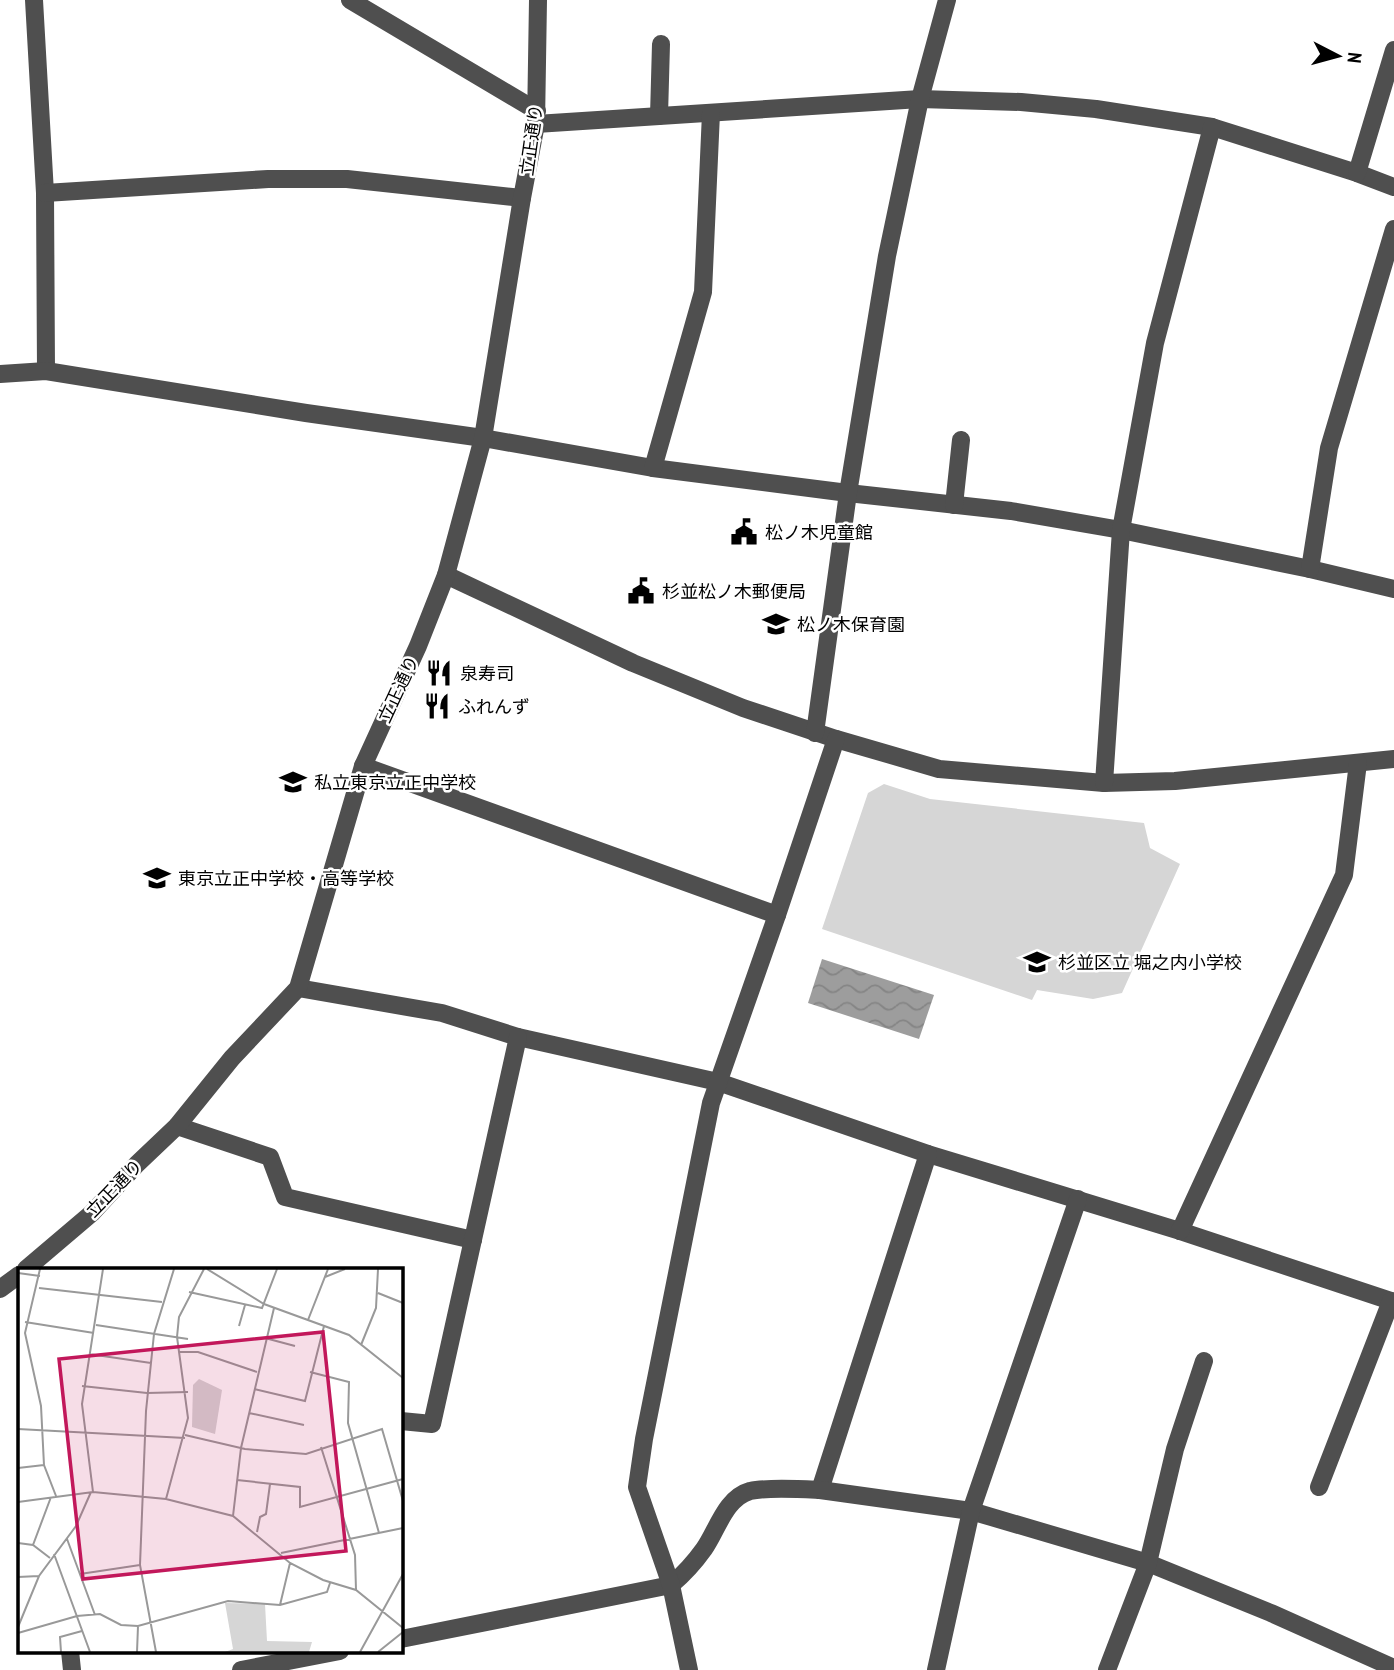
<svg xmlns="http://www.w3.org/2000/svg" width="1394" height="1670" font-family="'PT Sans Narrow','Noto Sans JP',sans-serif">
<defs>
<pattern id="water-waves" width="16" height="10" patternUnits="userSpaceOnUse" patternTransform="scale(1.75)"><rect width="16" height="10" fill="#9d9d9d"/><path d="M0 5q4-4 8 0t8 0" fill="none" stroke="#858585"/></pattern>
</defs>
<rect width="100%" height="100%" fill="#fff"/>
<path fill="#d6d6d6" d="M 884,784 L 930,799 L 1144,823 L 1150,848 L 1180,864 L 1122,993 L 1093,999 L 1037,990 L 1032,1000 L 822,929 L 868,793 Z"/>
<path fill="url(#water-waves)" d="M 822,959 L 934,995 L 919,1039 L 808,1003 Z"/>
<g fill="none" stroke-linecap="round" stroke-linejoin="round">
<g stroke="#4f4f4f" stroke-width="18">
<path d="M 34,0 L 45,193 L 46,371"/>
<path d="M 350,0 L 537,111"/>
<path d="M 659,116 L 661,44"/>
<path d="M 536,124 L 920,99 L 1021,102 L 1096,109 L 1212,127 L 1357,173 L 1394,187"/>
<path d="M 1357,173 L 1394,50"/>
<path d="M 45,193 L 268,179 L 347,179 L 522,198"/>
<path d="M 0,374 L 46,371 L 306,413 L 483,438 L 653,468 L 848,493 L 1011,511 L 1121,530 L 1310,569 L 1394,589"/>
<path d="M 653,468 L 703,292 L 711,113"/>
<path d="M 954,505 L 961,440"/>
<path d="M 1310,569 L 1329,448 L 1394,229"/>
<path d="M 446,575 L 633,663 L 743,708 L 836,739 L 939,769 L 1104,783 L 1175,781 L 1394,759"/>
<path d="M 815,733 L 848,493 L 887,256 L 920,99 L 947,0"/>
<path d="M 363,766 L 777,915"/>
<path d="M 1104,783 L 1121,530 L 1155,343 L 1212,127"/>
<path d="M 298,988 L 442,1013 L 518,1037 L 718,1082 L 928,1154 L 1180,1231 L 1394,1302"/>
<path d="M 177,1126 L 270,1157 L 285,1197 L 473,1240"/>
<path d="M 1180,1231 L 1344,875 L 1358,763"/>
<path d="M 26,1269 L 92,1213 L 137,1164 L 177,1126 L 232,1058 L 298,988 L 363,766 L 418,646 L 446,575 L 483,438 L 522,198 L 536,124 L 538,0"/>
<path d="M 0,1289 L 19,1275"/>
<path d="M 401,1421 L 432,1424 L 518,1037"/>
<path d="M 1319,1487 L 1391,1301"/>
<path d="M 820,1490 L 928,1154"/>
<path d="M 401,1639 L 671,1585 C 684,1574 694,1563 704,1549 C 717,1531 725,1498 750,1491 C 768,1487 800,1489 820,1490 L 971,1511 L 1148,1563 L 1271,1613 L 1394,1668"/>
<path d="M 70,1651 L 72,1670"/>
<path d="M 241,1670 L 340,1651"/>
<path d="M 689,1670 L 671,1585 L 637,1487 L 644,1439 L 711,1103 L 777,915 L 836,739"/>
<path d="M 936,1670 L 971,1511 L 1078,1199"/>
<path d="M 1107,1670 L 1148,1563 L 1175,1449 L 1204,1361"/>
</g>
</g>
<defs>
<g id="civic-bare" transform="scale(2.1)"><path d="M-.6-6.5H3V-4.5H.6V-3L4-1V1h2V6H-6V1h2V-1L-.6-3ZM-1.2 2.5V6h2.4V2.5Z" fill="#000" stroke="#fff" stroke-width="2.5" paint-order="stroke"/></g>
<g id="school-bare" transform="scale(2.1)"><path d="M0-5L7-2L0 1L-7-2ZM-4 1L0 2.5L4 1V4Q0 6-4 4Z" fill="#000" stroke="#fff" stroke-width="2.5" paint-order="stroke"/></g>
<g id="restaurant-bare" transform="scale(2.1)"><path d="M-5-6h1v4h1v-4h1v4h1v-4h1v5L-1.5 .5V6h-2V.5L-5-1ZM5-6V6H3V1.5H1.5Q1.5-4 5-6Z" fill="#000" stroke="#fff" stroke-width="2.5" paint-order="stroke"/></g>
</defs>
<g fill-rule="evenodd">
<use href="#civic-bare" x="744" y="532"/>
<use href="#civic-bare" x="641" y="591"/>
<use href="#school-bare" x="776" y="624"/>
<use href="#restaurant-bare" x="439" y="673"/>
<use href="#restaurant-bare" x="437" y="706"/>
<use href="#school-bare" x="293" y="782"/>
<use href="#school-bare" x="157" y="878"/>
<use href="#school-bare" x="1037" y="962"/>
</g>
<g text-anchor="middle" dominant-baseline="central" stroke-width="5" stroke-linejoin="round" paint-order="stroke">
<g font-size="18" fill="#000" stroke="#fff">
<text transform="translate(531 140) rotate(-82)">立正通り</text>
<text transform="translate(398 689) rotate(-65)">立正通り</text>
<text transform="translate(114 1188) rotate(-46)">立正通り</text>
</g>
<g font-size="18" fill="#000" stroke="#fff" text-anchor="start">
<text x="765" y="532">松ノ木児童館</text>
<text x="662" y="591">杉並松ノ木郵便局</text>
<text x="797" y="624">松ノ木保育園</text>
<text x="460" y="673">泉寿司</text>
<text x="458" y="706">ふれんず</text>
<text x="314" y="782">私立東京立正中学校</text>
<text x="178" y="878">東京立正中学校・高等学校</text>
<text x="1058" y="962">杉並区立 堀之内小学校</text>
</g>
</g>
<g transform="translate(18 1268)">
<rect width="385" height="385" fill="#fff"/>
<path d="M 207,335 L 247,336 L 249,373 L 294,374 L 291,384 L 207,384 L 215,381 Z" fill="#d6d6d6"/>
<path d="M 181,111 L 204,122 L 197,166 L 174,159 L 175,117 Z" fill="#d6d6d6"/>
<path fill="none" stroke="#999" stroke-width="2" d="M 22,1 L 7,65 L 23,138 L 26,197 L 38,228M 189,1 L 246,36 L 331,67 L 385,110M 0,5 L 22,8M 307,9 L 327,1M 21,20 L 144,34M 171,24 L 244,40 L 259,1M 360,25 L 385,35M 290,52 L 310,1M 7,54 L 76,65M 78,57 L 170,71M 221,58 L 227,37M 247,70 L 277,78M 343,77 L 358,40 L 360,1M 162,84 L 180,84 L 239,104M 71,86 L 133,95M 292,104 L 331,114 L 330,155 L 361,265M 64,118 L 129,125 L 170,124M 236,121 L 287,133 L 306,58M 231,145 L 286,157M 0,161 L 167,170M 167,167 L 227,181 L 288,186 L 364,161 L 385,233M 303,179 L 337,287 L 338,322M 0,200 L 26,197M 219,212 L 282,219 L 282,239 L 385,211M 75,224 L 64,136 L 85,1M 148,231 L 170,150 L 159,69 L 161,49 L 186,1M 0,234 L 75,224 L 148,231 L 215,248 L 272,295 L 305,312 L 338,322 L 385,360M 215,248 L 223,180 L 256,40M 239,264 L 242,249 L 248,246 L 252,216M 49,271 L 77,347M 0,275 L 15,277 L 32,290M 15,277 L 33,229M 263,285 L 385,260M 36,286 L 72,384M 62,306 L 122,297M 0,309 L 21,308M 262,337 L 272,295M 0,359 L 21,308 L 58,258 L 73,224M 0,365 L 59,348 L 82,346 L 103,357 L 120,358 L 210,333 L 262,337 L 309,324 L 312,315M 43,384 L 42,369 L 64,363M 119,384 L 120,358M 138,384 L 122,297 L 128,143 L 136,66 L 156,1M 342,384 L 385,306M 360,384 L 385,364"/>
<path fill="#c2185b" fill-opacity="0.15" stroke="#c2185b" stroke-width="3.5" d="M 305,64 L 328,283 L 65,311 L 41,91 Z"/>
<rect width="385" height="385" fill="none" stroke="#000" stroke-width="3.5"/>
</g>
<g transform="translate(1338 56) rotate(96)" stroke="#ffffff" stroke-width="5" paint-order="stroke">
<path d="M0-5L12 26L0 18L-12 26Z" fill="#000000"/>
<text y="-10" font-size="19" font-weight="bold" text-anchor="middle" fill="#000000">N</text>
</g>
</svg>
